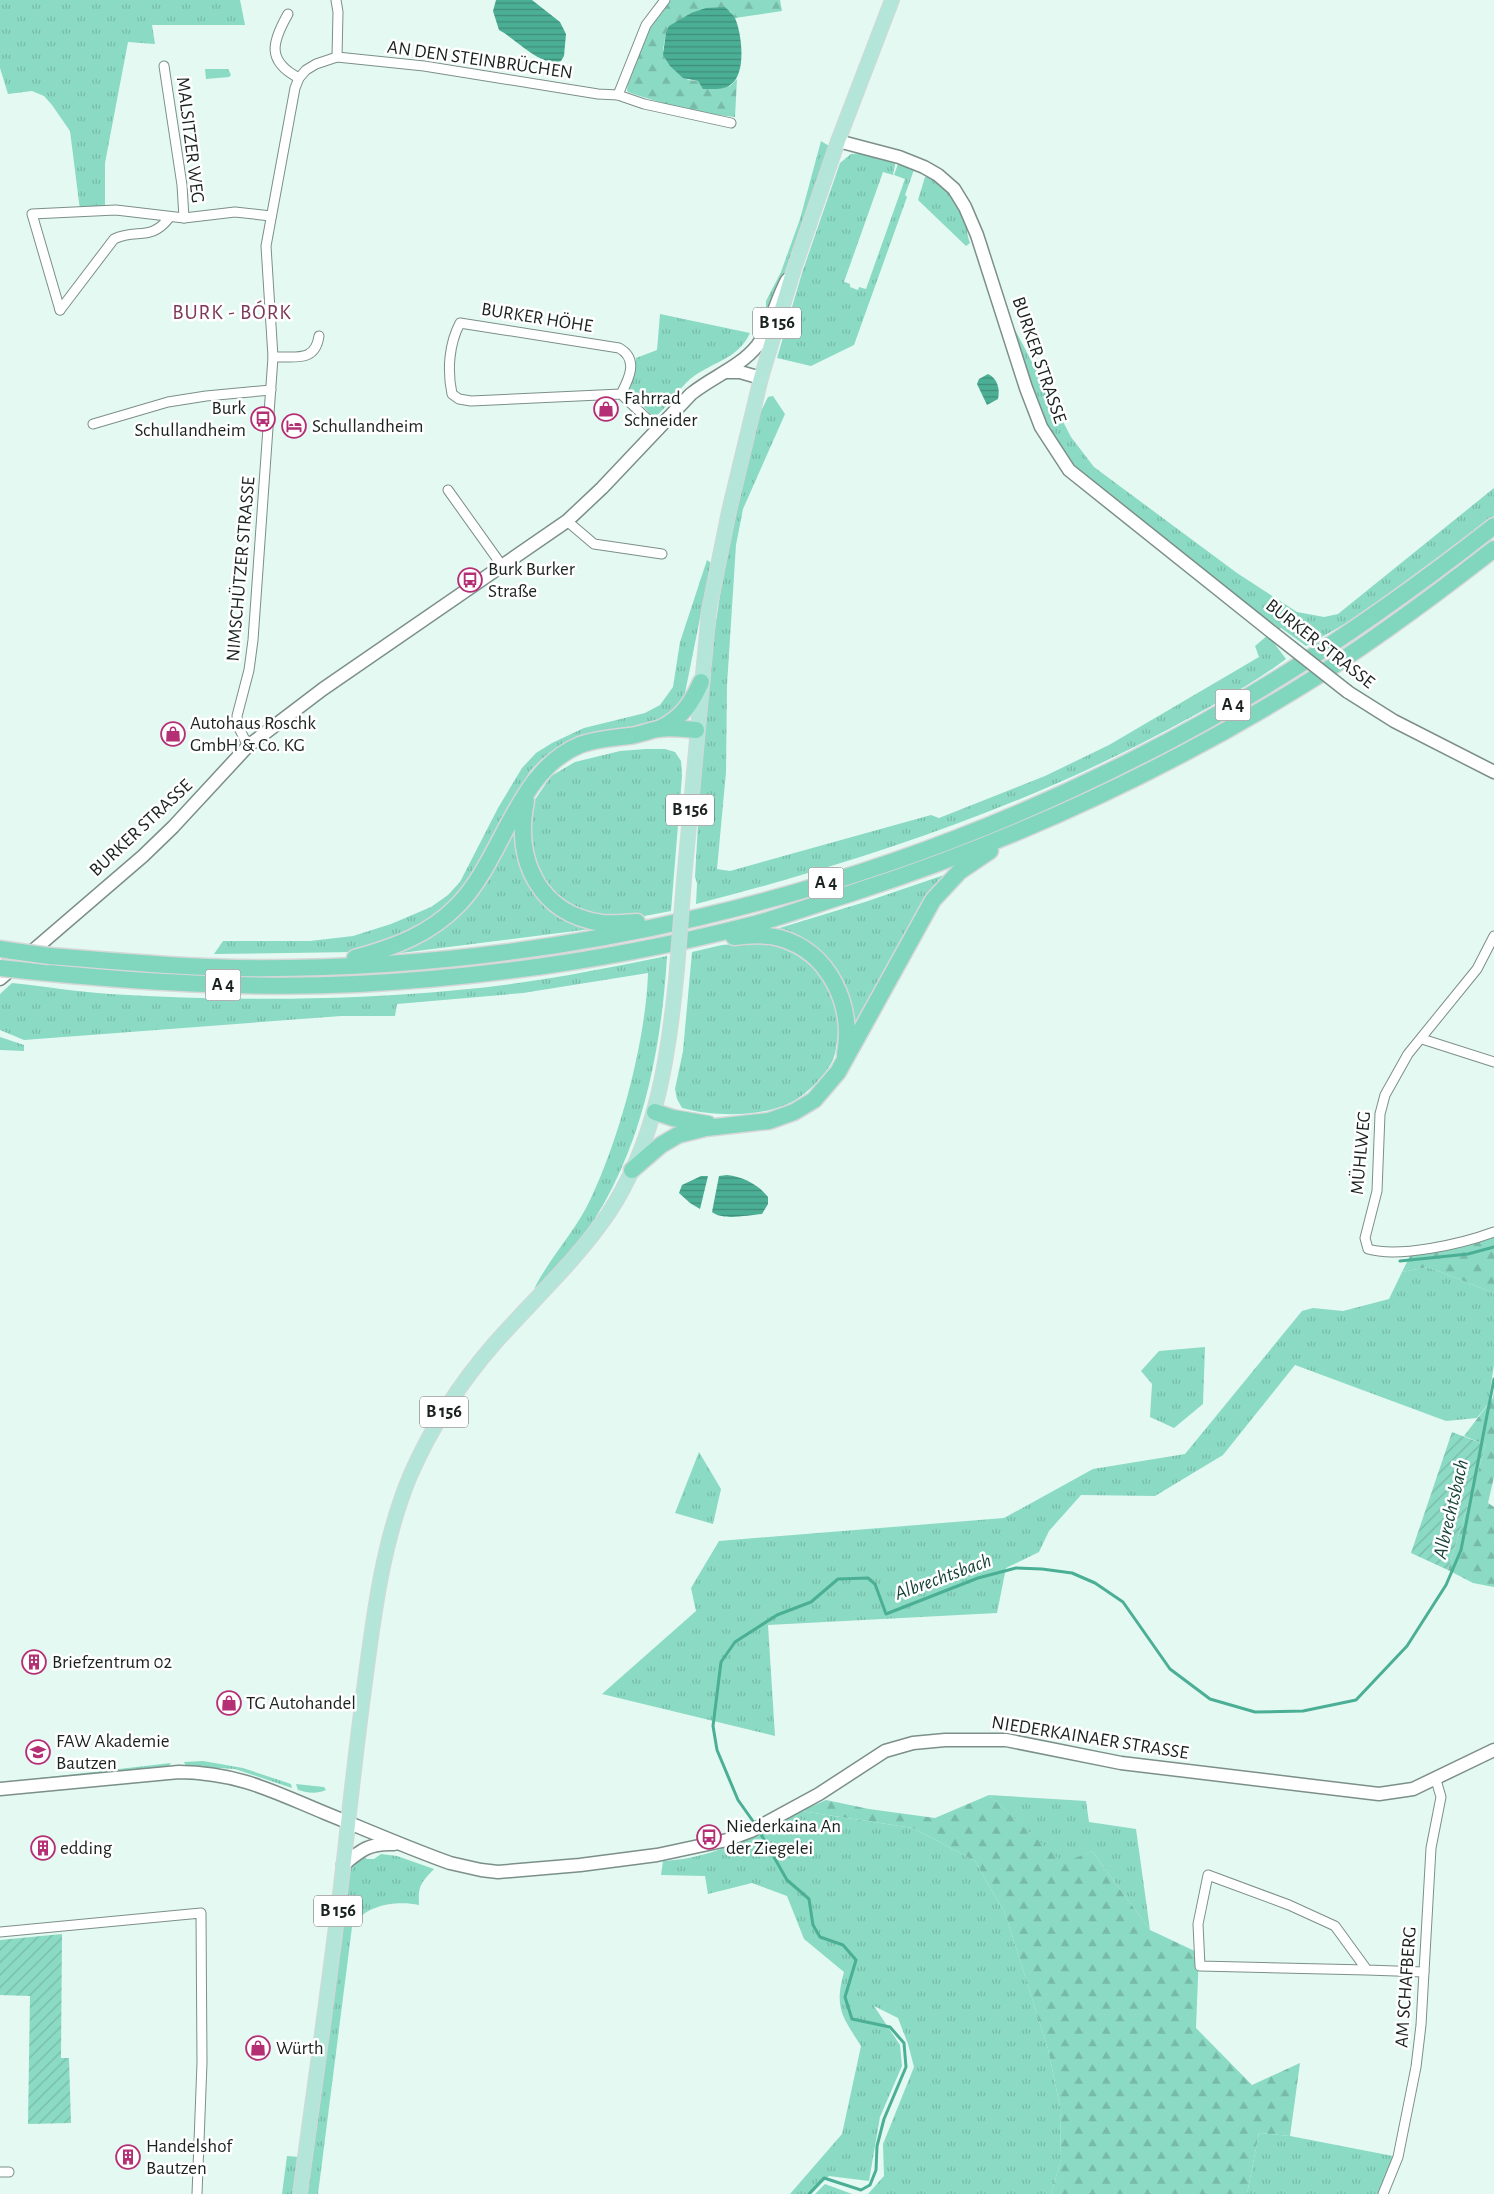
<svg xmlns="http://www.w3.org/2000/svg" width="1494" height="2194" font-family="'Alegreya Sans',sans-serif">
<defs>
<pattern id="grass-tufts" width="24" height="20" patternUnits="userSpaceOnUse" patternTransform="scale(1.25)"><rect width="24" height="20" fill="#8bdac3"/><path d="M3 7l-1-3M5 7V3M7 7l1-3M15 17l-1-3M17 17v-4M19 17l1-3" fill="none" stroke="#77bba7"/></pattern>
<pattern id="forest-firs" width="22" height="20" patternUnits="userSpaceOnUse" patternTransform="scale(1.25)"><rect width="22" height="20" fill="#8bdac3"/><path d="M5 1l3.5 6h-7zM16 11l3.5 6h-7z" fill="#77bba7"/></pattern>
<pattern id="garden-furrows" width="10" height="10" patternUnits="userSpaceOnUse" patternTransform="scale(1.25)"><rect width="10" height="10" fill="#8bdac3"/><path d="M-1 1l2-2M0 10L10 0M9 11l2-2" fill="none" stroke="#77bba7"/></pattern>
<pattern id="water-rules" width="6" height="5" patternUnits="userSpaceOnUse" patternTransform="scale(1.25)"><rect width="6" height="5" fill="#4baf95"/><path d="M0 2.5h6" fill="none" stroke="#3e8e79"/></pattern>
</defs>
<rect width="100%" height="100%" fill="#e4f9f2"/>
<g fill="url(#grass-tufts)">
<path d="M 0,0 L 240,0 L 245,25 L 152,25 L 155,44 L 128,42 L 105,163 L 105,209 L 80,210 L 70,131 L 52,105 L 44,96 L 32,91 L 8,94 L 0,68 Z"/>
<path d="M 205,69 L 228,69 L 231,75 L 229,77 L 206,79 Z"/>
<path d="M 821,141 L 829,146 L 786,271 L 766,318 L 766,301 L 781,272 L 800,219 Z"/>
<path d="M 866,153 L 896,160 L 893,175 L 883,172 L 844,282 L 850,284 L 850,287 L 858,290 L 859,287 L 866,289 L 905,179 L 894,175 L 899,161 L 915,167 L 905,195 L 907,197 L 854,345 L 811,366 L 777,358 L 802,273 L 840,163 L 851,154 Z"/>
<path d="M 925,177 L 930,177 C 944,188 956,198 964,215 C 967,223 966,233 970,243 L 966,246 L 918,200 Z"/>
<path d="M 999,299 L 1071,437 L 1094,467 L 1237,573 L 1297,612 L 1324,617 L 1338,614 L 1494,488 L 1494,516 L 1357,617 L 1306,646 L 1281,628 L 1273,632 L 1070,470 L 1053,445 Z"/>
<path d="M 660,314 L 750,333 C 737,362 707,362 686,383 C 675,394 667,407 654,418 L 629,391 L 635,375 L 636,358 L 657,350 Z"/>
<path d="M 773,396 L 785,414 L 743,509 L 736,545 L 727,685 L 726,772 L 717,869 L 730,871 L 931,815 L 939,818 L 1045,776 L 1109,745 L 1259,657 L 1255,646 L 1268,635 L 1286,659 C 1250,686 1208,708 1169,729 C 1019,809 860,862 696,904 L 697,883 L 695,877 C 700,794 703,710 715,628 C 725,555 743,484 760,413 L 768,397 Z"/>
<path d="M 707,560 L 711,563 L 683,703 L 667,720 L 558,749 L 542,759 L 531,770 L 523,783 L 469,884 L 428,925 L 355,952 L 214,954 L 223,941 L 310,941 L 353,936 L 391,924 L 431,907 L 448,895 L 460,882 L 498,808 L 522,768 L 536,753 L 552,743 L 584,728 L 645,713 L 660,705 L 673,687 L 680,642 Z"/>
<path d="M 646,749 L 665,749 L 675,752 L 681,761 L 682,776 L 671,911 L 634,918 L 591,916 L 547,891 L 527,850 L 532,804 L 551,776 L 575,762 L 620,751 Z"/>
<path d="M 514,820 L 523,865 L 590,926 L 591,929 L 401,953 L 403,949 L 428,936 Z"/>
<path d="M 981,856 L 963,866 L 853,1043 L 841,978 L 773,930 L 865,902 L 950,873 L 949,868 Z"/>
<path d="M 749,943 C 757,944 767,944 775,946 C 813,957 840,991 838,1031 C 837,1042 836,1058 829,1067 C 821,1079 808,1092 797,1099 C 767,1118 714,1117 682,1108 L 677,1099 L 675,1089 L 683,1051 L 692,952 L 722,945 Z"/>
<path d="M 667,956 C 660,1075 630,1208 534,1289 C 550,1257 576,1231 591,1198 C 620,1137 646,1040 648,973 L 523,993 L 397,1004 L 395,1016 L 341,1016 L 24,1040 L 0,1030 L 0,994 L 12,983 C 44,986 77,992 110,994 C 226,1001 343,1001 458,990 C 528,984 598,970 667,956 Z"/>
<path d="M 0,1037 L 24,1045 L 24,1051 L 0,1050 Z"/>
<path d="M 1428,1267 L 1494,1293 L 1494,1365 L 1488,1404 L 1477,1418 L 1446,1421 L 1295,1365 L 1223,1455 L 1155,1496 L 1081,1495 L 1049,1531 L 1039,1552 L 1006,1568 L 997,1613 L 768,1625 L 775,1736 L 602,1694 L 696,1611 L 691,1588 L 719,1541 L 1004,1518 L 1093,1469 L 1185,1454 L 1302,1311 L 1313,1308 L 1343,1311 L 1389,1299 L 1402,1272 Z"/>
<path d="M 1205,1347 L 1203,1404 L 1174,1428 L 1150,1417 L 1152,1384 L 1141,1371 L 1159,1351 Z"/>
<path d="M 699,1452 L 721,1489 L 713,1524 L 675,1513 Z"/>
<path d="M 203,1761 L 243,1768 L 291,1784 L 292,1788 L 235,1769 L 186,1766 L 184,1762 Z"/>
<path d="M 171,1763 L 168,1767 L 22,1782 L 6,1782 Z"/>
<path d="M 296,1784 L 324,1787 L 326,1790 C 316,1794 308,1793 298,1790 Z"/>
<path d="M 989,1795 L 1086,1801 L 1089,1822 L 1136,1829 L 1150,1930 L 1092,1851 L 1063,1864 Z"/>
<path d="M 801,1811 L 913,1828 L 975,1861 L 1005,1913 L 1048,2049 L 1060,2107 L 1061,2160 L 1051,2194 L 868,2194 L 884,2176 L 883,2144 L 914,2067 L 908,2044 L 898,2018 L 874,2006 L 900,2045 L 902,2066 L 880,2117 L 869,2181 L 829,2176 L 811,2194 L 790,2194 L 842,2134 L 861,2046 C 842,2016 834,2008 844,1972 L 804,1939 L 787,1896 L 752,1883 L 708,1894 L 705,1876 L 661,1875 L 663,1861 C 714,1859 756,1834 801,1811 Z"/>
<path d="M 381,1854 L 397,1856 L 434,1869 C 421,1883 418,1885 419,1905 C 396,1900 364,1905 352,1927 L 318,2194 L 305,2194 L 349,1877 L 352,1865 L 361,1855 L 367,1859 L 374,1859 Z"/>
<path d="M 1259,2133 L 1290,2136 L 1398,2157 L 1379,2194 L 1247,2194 Z"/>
<path d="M 287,2156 L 299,2157 L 295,2194 L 282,2194 Z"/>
<path d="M 825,2184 L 852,2194 L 815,2194 Z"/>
</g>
<g fill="url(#forest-firs)">
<path d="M 671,0 L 780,0 L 782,11 L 735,18 L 730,11 L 691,13 L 670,26 L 666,32 L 663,50 L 688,80 L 698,81 L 704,89 L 730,86 L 737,79 L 735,117 C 699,114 663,104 628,92 L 627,90 L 628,81 L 649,26 Z"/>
<path d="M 1494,1232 L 1494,1293 L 1428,1267 L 1402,1272 L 1413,1250 Z"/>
<path d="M 1494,1391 L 1494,1477 L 1488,1503 L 1494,1507 L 1494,1587 L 1473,1583 L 1448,1570 L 1486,1445 L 1464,1436 L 1493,1398 Z"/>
<path d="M 989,1795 L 1063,1863 L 1092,1851 L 1150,1930 L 1199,1953 L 1196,2028 L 1252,2085 L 1300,2063 L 1290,2136 L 1259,2133 L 1247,2194 L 1051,2194 L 1061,2160 L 1060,2107 L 1048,2049 L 1005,1913 L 975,1861 L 913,1828 L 801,1811 L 826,1800 L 869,1809 L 935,1818 Z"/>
</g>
<g fill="url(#garden-furrows)">
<path d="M 1452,1432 L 1486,1445 L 1448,1570 L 1411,1553 Z"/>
<path d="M 62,1934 L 61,2058 L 69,2058 L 71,2123 L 28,2124 L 30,1996 L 0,1995 L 0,1940 Z"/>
</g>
<g fill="url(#water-rules)">
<path d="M 496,0 L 532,0 L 560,22 L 566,34 L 564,56 L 561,61 C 541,68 515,38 499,30 L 493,11 Z"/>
<path d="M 725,7 C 728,10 733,14 735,18 C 742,34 747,75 730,85 C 724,90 711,89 703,89 L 698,81 L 683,78 L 670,66 L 663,55 L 666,32 L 669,26 L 691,13 L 706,8 Z"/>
<path d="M 988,374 C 998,379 1000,389 998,399 L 987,405 L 977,384 L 979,379 Z"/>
<path d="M 727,1175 C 743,1177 758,1184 768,1197 L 768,1204 L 762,1214 C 748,1215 723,1221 712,1212 L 719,1176 Z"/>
<path d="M 701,1176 L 708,1176 L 700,1209 L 690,1203 L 679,1193 L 682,1185 Z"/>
</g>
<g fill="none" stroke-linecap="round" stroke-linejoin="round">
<g stroke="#4baf95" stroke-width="3">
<path d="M 1400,1261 L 1468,1254 L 1494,1247"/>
<path d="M 755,1824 L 738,1800 L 717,1750 L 713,1726 L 721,1662 L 735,1642 L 777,1615 L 811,1602 L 838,1579 L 868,1578 L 875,1584 L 886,1614 L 978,1578 L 1016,1568 L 1042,1569 L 1072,1573 L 1095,1583 L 1123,1602 L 1170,1669 L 1210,1699 L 1255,1712 L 1303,1711 L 1356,1700 L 1407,1646 L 1446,1585 L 1461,1550 L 1494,1379"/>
<path d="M 758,1829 L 787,1880 L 809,1899 L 813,1925 L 820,1937 L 843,1945 L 856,1960 L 845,1997 L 852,2019 L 890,2027 L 904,2043 L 906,2067 L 884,2119 L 877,2146 L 876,2170 L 870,2185 L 861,2190 L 824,2178 L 809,2194"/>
</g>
<g stroke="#7c8f89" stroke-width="11">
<g id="street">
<path d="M 336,0 L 338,12 L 337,57"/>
<path d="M 288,14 C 272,42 266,61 299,78"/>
<path d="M 164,66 L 182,185 L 184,218"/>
<path d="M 618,95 L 646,25 L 665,0"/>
<path d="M 60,310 L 32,214 L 116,210 L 184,218 L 235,212 L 271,216"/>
<path d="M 60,310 L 114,239 C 137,228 150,242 169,218"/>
<path d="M 273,357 C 295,356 315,363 319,336"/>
<path d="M 621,394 C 629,379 639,359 619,348 L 460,323 C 449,344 447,370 452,394 L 459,399 L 471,401 L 621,394 L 659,430"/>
<path d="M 93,424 L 168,402 L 206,396 L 271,390"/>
<path d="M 448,490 L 503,567"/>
<path d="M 567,521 L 594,544 L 662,554"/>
<path d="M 248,746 L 238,726 L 237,716 L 249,670 L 253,640 L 273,357 L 266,246 L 295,88 L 299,78 L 306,70 L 316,64 L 337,57 L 424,66 L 598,94 L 618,95 L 644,104 L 731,123"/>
<path d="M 1494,936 L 1477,969 L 1408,1054 L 1385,1095 L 1380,1114 L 1377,1191 L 1365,1238 L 1368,1249 C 1399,1258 1462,1244 1494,1232"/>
<path d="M 1422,1039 L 1494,1062"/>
<path d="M 0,1932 L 201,1913 L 202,2063 L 197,2194"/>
<path d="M 1367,1970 L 1200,1966 L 1198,1924 L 1208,1875 L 1289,1905 L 1335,1926 L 1367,1970 L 1424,1972"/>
<path d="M 0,2172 L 9,2172"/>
<path d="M 1383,2194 L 1398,2157 L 1416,2067 L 1421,2025 L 1431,1848 L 1441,1797 L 1436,1780"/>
</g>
</g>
<g stroke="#7c8f89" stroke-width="15">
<g id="secondary">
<path d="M 838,141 L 899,157 L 924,167 L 938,175 L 954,189 L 965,207 L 977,235 L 1026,388 L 1041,427 L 1069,470 L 1273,633"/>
<path d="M 725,372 L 740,372 L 761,378"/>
<path d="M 1348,692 L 1394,721 L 1494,772"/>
<path d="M 0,979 L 143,856 L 173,827 L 248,746 L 323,689 L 567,521 L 602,488 L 691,394 C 712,377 740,367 757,346 C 769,331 776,300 787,280"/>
<path d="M 0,1789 L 179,1772 C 239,1773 272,1791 325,1813 C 367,1830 408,1848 450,1863 L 481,1870 L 498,1872 L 580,1865 L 657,1855 L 727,1840 L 751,1831 L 819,1794 L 885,1751 L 913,1743 L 945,1740 L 1006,1740 L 1121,1763 L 1379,1794 L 1413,1789 L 1494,1750"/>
<path d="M 343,1865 C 361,1850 369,1843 394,1844"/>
</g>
</g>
<g stroke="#d6d7d7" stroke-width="16">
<g id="primary">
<path d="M 684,880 L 709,610 L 729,511 L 761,378 L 794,269 L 838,141 L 892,0"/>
<path d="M 300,2194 C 317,2067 336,1941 349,1814 C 354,1770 359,1726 365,1682 C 374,1613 383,1541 410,1476 C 431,1428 460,1383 495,1343 C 533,1300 575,1262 608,1214 C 657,1140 669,1055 677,969"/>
</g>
</g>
<g stroke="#d6d7d7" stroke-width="19">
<g id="highway">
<path d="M 661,728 C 682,718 692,702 701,682"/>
<path d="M 526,801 C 514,859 538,914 602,923 C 613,924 625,923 637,922"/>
<path d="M 734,937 C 749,935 765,934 780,938 C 830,952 854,1006 845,1055"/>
<path d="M 0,949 L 13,951"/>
<path d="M 50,956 C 112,961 174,967 236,968 C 546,972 860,899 1136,758 C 1264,694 1382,614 1494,526"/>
<path d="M 355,958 C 394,947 429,935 458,905 C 503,859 517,770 580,745 C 596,739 613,738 629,736 C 639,735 648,731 658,729 C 671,727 684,729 696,730"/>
<path d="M 28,971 C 138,982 247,989 358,984 C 490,977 627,957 755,924 C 787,915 820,903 852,893 C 1007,843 1156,775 1295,690 C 1364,648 1430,599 1494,549"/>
<path d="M 655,1112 L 673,1118 L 708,1124"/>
<path d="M 632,1170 L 661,1145 L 678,1135 L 706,1128 L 769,1121 L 794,1112 L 814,1100 L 838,1072 L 933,900 L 959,872 L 990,851"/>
</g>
</g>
<use href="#street" stroke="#fff" stroke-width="9"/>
<use href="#secondary" stroke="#fff" stroke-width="12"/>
<use href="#primary" stroke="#b3e6d8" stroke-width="14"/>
<use href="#highway" stroke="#81d6be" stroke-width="16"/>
<g stroke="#7c8f89" stroke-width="15" stroke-linecap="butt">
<path id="secondary-bridge" d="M 1273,633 L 1348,692"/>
</g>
<g stroke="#d6d7d7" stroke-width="16" stroke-linecap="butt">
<path id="primary-bridge" d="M 677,969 L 684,880"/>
</g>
<g stroke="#d6d7d7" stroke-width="19" stroke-linecap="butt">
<g id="highway-bridge">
<path d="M 13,951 L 50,956"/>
<path d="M 0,968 L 28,971"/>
</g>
</g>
<use href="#secondary-bridge" stroke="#fff" stroke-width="12"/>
<use href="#primary-bridge" stroke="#b3e6d8" stroke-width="14"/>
<use href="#highway-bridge" stroke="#81d6be" stroke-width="16"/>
</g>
<defs>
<g id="shop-ring" transform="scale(1.25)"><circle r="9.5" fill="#fff" stroke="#b52f74" stroke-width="1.5"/><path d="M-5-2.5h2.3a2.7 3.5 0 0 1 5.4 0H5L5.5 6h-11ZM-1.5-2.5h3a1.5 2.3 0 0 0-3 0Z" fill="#b52f74"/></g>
<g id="bus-ring" transform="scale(1.25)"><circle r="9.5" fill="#fff" stroke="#b52f74" stroke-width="1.5"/><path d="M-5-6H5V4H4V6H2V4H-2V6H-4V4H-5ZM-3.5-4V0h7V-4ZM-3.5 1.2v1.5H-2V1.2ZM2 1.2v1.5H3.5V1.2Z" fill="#b52f74"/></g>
<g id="hotel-ring" transform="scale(1.25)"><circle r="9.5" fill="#fff" stroke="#b52f74" stroke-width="1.5"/><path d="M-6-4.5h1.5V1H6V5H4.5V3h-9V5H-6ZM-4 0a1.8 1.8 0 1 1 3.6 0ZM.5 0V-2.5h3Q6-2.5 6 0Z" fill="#b52f74"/></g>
<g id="building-ring" transform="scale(1.25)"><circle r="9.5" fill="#fff" stroke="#b52f74" stroke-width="1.5"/><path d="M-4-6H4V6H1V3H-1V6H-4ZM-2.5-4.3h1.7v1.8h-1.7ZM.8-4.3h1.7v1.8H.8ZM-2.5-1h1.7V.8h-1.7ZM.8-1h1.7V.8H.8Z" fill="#b52f74"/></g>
<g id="school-ring" transform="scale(1.25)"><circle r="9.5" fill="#fff" stroke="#b52f74" stroke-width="1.5"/><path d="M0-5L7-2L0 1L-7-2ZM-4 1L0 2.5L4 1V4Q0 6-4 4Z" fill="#b52f74"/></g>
</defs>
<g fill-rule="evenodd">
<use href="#shop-ring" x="606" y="409"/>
<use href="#bus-ring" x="263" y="419"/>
<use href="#hotel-ring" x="294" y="426"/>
<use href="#bus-ring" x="470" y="580"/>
<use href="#shop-ring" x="173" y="734"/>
<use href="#building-ring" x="34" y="1662"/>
<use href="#shop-ring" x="229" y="1703"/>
<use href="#school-ring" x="38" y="1752"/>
<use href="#bus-ring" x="709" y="1837"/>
<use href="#building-ring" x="43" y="1848"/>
<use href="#shop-ring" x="258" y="2048"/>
<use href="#building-ring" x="128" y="2157"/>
</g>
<g text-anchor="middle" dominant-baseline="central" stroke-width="5" stroke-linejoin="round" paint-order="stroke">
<g fill="#fff" stroke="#5f6563" stroke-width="1">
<rect x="753" y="307.5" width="48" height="31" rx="4"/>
<rect x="1215.5" y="689.5" width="35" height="31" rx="4"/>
<rect x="666" y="794.5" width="48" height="31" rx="4"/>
<rect x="808.5" y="867.5" width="35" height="31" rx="4"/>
<rect x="205.5" y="969.5" width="35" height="31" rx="4"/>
<rect x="420" y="1396.5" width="48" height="31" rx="4"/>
<rect x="314" y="1895.5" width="48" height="31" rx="4"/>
</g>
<g font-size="18" font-weight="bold" fill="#1b2320">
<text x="777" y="323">B 156</text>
<text x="1233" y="705">A 4</text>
<text x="690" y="810">B 156</text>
<text x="826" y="883">A 4</text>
<text x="223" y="985">A 4</text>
<text x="444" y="1412">B 156</text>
<text x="338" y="1911">B 156</text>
</g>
<g font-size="19" fill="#1b2320" stroke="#fff">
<text transform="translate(480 60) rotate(8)">AN DEN STEINBRÜCHEN</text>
<text transform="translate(190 140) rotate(83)">MALSITZER WEG</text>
<text transform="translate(537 318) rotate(9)">BURKER HÖHE</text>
<text transform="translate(1039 360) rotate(71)">BURKER STRASSE</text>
<text transform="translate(241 569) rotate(-85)">NIMSCHÜTZER STRASSE</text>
<text transform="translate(1320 644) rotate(38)">BURKER STRASSE</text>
<text transform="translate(141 828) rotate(-43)">BURKER STRASSE</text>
<text transform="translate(1361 1153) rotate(-85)">MÜHLWEG</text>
<text transform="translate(1090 1738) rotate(9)">NIEDERKAINAER STRASSE</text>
<text transform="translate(1406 1987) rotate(-86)">AM SCHAFBERG</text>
</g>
<g font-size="19" fill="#1b2320" stroke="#fff" text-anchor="start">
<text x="624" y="398">Fahrrad<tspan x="624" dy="22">Schneider</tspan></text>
<text x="246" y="408" text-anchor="end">Burk<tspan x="246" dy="22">Schullandheim</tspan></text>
<text x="312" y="426">Schullandheim</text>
<text x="488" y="569">Burk Burker<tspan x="488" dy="22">Straße</tspan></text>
<text x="190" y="723">Autohaus Roschk<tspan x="190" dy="22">GmbH &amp; Co. KG</tspan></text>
<text x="52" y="1662">Briefzentrum 02</text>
<text x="246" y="1703">TG Autohandel</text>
<text x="56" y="1741">FAW Akademie<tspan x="56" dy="22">Bautzen</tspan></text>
<text x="726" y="1826">Niederkaina An<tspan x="726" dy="22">der Ziegelei</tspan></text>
<text x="60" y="1848">edding</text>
<text x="276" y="2048">Würth</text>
<text x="146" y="2146">Handelshof<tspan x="146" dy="22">Bautzen</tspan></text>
</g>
<g font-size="20" font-style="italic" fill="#164237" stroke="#fff">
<text transform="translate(1451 1509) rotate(-77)">Albrechtsbach</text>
<text transform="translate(943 1577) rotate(-20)">Albrechtsbach</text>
</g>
<g font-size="21" letter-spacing="1" fill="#7d3a58" stroke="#fff">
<text x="232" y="312">BURK - BÓRK</text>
</g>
</g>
</svg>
